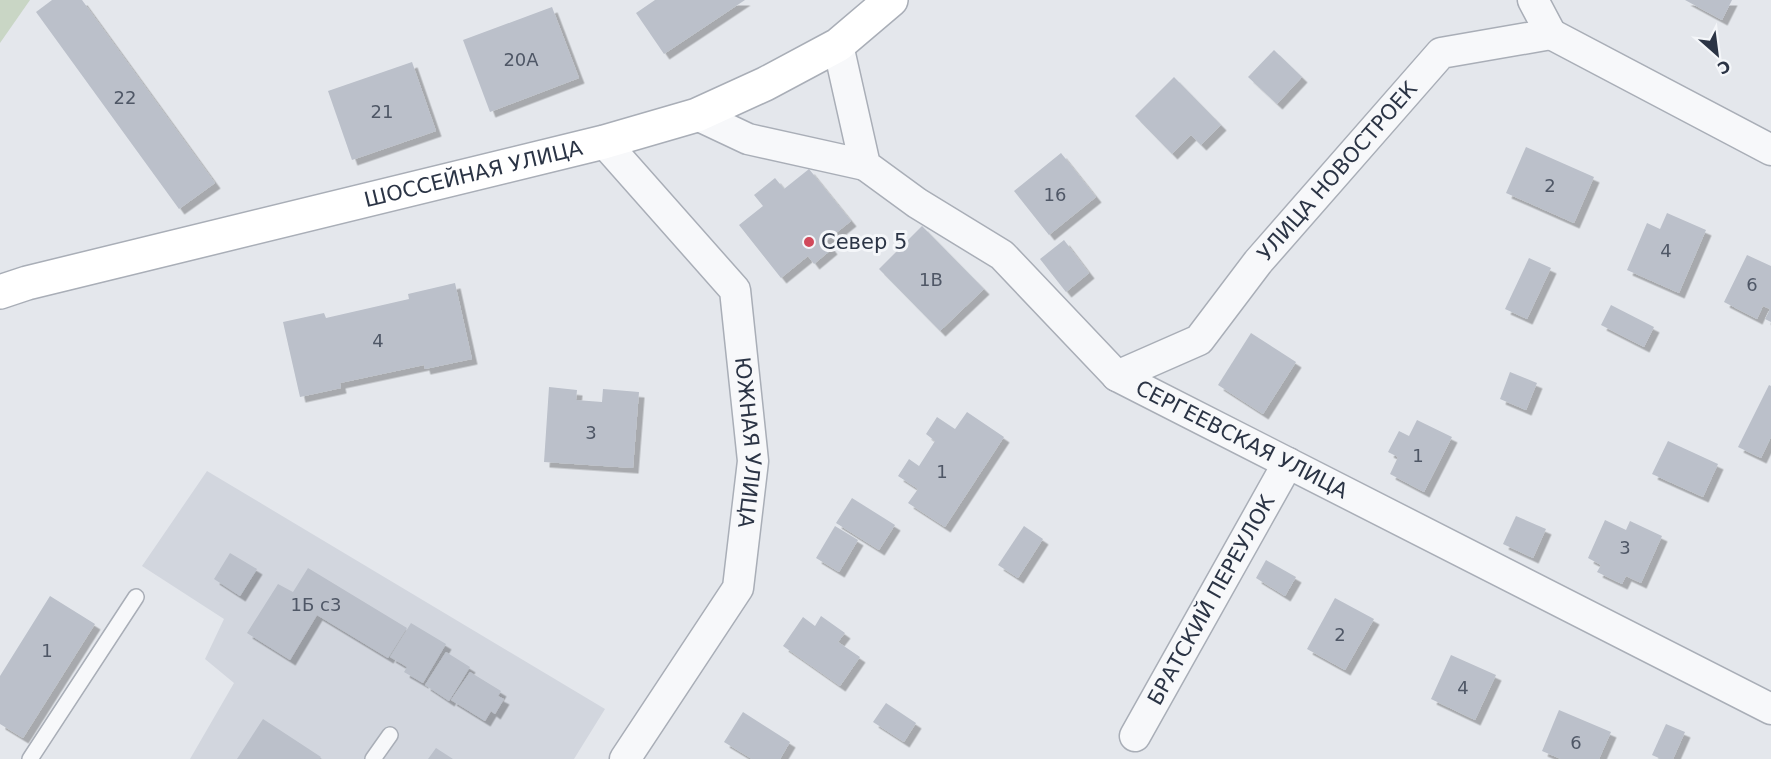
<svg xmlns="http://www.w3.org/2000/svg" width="1771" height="759" font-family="'DejaVu Sans',sans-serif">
<defs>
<filter id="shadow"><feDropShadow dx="5.5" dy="5.5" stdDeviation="0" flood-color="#0004"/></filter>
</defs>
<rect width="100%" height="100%" fill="#e4e7ec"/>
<path fill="#d2d6de" d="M 207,471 L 605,709 L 574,759 L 190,759 L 234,683 L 205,659 L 224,619 L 142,566 Z"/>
<path fill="#c9d6c5" d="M 0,0 L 30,0 L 0,43 Z"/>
<g fill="#bbc0ca" filter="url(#shadow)">
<path d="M 52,0 L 82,0 L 215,183 L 179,209 L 36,12 Z"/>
<path d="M 655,0 L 745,0 L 664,54 L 636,13 Z"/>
<path d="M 1685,0 L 1732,0 L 1722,20 Z"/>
<path d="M 552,7 L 579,78 L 490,112 L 463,40 Z"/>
<path d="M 1274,50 L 1302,77 L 1277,104 L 1248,77 Z"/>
<path d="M 412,62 L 436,131 L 352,160 L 328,91 Z"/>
<path d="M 1174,77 L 1221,125 L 1201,145 L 1191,135 L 1172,154 L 1135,116 Z"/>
<path d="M 1526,147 L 1594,177 L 1574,223 L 1506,193 Z"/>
<path d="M 1061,153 L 1096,197 L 1049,235 L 1014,191 Z"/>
<path d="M 809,169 L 851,221 L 826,241 L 832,249 L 814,264 L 808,256 L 781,278 L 739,225 L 763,206 L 754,195 L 775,178 L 784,189 Z"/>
<path d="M 1667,213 L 1706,230 L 1679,293 L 1627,270 L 1647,223 L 1660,229 Z"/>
<path d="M 922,226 L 984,289 L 940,331 L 879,269 Z"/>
<path d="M 1064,240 L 1089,273 L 1066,292 L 1040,259 Z"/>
<path d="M 1747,255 L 1771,266 L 1771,322 L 1765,319 L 1770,309 L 1763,306 L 1757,319 L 1724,302 Z"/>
<path d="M 1529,258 L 1551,268 L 1527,319 L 1505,309 Z"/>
<path d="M 455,283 L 472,359 L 425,369 L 424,365 L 340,383 L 341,388 L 300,397 L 283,322 L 324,313 L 326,318 L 409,299 L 408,294 Z"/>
<path d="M 1611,305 L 1654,327 L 1644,347 L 1601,325 Z"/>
<path d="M 1251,333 L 1296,362 L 1263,414 L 1218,385 Z"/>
<path d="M 1510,372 L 1537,383 L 1526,410 L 1500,399 Z"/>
<path d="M 1769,385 L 1771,386 L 1771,437 L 1761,458 L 1738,447 Z"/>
<path d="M 549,387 L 577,390 L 576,400 L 602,402 L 603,389 L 639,392 L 633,468 L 544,462 Z"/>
<path d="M 967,412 L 1004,437 L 945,527 L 908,503 L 918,489 L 898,476 L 909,459 L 919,466 L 935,441 L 926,434 L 937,417 L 955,429 Z"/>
<path d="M 1417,420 L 1452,437 L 1424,492 L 1390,474 L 1398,457 L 1388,452 L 1399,431 L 1409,436 Z"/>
<path d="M 1668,441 L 1718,464 L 1703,497 L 1652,474 Z"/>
<path d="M 852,498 L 895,525 L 879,550 L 836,523 Z"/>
<path d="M 1516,516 L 1546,529 L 1533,558 L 1503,544 Z"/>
<path d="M 1605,520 L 1626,530 L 1630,521 L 1662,536 L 1641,583 L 1626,576 L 1622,584 L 1597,572 L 1601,565 L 1588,558 Z"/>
<path d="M 835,526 L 858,540 L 839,572 L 816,558 Z"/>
<path d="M 1024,526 L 1043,539 L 1018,578 L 998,565 Z"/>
<path d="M 230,553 L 257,569 L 240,596 L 214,579 Z"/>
<path d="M 1266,560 L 1296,577 L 1285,596 L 1256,578 Z"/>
<path d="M 308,568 L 407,628 L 388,658 L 317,615 L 290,660 L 247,633 L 278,584 L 293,592 Z"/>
<path d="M 50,596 L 95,624 L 23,738 L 0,724 L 0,676 Z"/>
<path d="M 1335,598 L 1374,619 L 1345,670 L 1307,649 Z"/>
<path d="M 821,616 L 845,633 L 838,642 L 860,657 L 840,686 L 783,646 L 803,617 L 815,626 Z"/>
<path d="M 411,623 L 446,644 L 423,683 L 404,672 L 407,667 L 390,657 Z"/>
<path d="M 446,652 L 470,667 L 449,701 L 425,685 Z"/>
<path d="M 1451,655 L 1496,675 L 1475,720 L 1431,699 Z"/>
<path d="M 470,672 L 501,691 L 498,696 L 504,699 L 495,714 L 491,711 L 485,721 L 451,700 Z"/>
<path d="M 886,703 L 916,723 L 904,742 L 873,722 Z"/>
<path d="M 1559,710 L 1611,732 L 1599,759 L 1561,759 L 1542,751 Z"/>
<path d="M 743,712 L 790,742 L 780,759 L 752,759 L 724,742 Z"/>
<path d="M 263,719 L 321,757 L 319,759 L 237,759 Z"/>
<path d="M 1666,724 L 1685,732 L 1673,759 L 1661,759 L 1652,755 Z"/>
<path d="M 436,748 L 453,759 L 428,759 Z"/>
</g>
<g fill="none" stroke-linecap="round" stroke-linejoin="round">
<g stroke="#a9aeb7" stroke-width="18">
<g id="service">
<path d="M 30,759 L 136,597"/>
<path d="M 373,759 L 390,735"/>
</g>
</g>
<g stroke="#a9aeb7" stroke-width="33">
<g id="minor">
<path d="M 1551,34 L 1771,150"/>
<path id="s1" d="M 838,45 L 865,165 L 917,203 L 1002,255 L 1117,376 L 1771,709"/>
<path d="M 697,115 L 748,139 L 865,165"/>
<path id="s2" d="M 604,142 L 735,290 L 753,461 L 738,588 L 625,759"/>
<path id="s3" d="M 1117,376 L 1199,340 L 1258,262 L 1441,53 L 1551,34 L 1533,0"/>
<path id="s4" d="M 1135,736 L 1288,463"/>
</g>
</g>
<g stroke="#a9aeb7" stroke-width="36">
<g id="secondary">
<path id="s5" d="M 0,292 L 27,283 L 604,142 L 697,115 L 765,84 L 838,45 L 891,0"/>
</g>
</g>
<use href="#service" stroke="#f7f8fa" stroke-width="15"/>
<use href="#minor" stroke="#f7f8fa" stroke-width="30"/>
<use href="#secondary" stroke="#fff" stroke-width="33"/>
</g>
<circle fill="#d1495b" stroke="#f4f6f9" stroke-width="2" cx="809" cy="242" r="6"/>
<g text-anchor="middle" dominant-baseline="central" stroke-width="6" stroke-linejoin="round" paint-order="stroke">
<g font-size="18" fill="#4f5766">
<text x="521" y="59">20А</text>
<text x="125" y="97">22</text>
<text x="382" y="111">21</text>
<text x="1550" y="185">2</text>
<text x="1055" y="194">16</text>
<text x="1666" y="250">4</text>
<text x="931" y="279">1В</text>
<text x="1752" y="284">6</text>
<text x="378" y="340">4</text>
<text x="591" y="432">3</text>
<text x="1418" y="455">1</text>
<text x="942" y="471">1</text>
<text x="1625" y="547">3</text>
<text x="316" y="604">1Б с3</text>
<text x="1340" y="634">2</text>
<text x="47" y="650">1</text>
<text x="1463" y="687">4</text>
<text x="1576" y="742">6</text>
</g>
<g font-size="21" fill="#2b3445" stroke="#f4f6f9">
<text stroke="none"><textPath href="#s3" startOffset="308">УЛИЦА НОВОСТРОЕК</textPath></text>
<text stroke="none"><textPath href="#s5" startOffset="488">ШОССЕЙНАЯ УЛИЦА</textPath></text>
<text stroke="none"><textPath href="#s1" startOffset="594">СЕРГЕЕВСКАЯ УЛИЦА</textPath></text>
<text stroke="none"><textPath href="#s2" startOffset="351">ЮЖНАЯ УЛИЦА</textPath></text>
<text stroke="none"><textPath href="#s4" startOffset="156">БРАТСКИЙ ПЕРЕУЛОК</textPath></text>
</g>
<g font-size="21" fill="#2b3445" stroke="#f4f6f9" text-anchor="start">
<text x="821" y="242">Север 5</text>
</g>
</g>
<g transform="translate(1717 54) rotate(152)" stroke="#f4f6f9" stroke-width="4.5" paint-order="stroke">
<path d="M0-4.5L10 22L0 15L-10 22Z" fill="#2b3445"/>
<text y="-9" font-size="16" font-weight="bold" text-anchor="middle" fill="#2b3445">С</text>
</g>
</svg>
